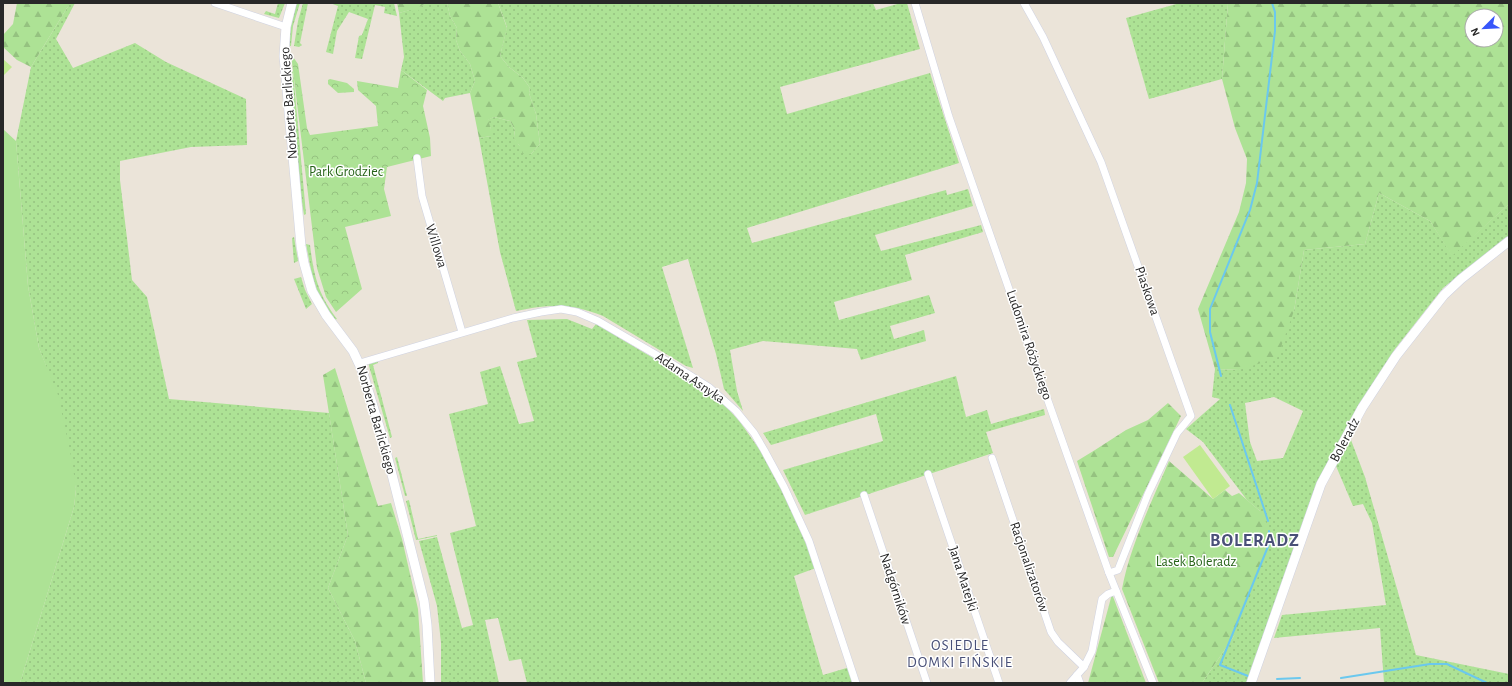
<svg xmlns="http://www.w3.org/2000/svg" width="1512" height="686" font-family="'Alegreya Sans',sans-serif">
<defs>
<pattern id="grass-dots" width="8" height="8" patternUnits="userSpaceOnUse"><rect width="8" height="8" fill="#ade295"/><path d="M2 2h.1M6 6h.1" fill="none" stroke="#95c280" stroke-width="1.8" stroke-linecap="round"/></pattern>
<pattern id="forest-firs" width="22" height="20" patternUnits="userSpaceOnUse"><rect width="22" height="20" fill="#ade295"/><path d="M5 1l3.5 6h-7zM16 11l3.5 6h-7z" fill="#95c280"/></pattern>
<pattern id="park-crowns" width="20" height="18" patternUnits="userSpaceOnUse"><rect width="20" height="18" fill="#ade295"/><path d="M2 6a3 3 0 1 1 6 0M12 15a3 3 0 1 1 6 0" fill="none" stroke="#95c280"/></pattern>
</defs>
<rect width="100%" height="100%" fill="#ebe4d9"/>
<g fill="url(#grass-dots)" fill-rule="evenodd">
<path d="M 70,3 L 75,3 L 56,39 L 73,68 L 135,43 L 166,62 L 246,99 L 247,145 L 191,147 L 120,161 L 120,180 L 132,280 L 147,297 L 169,399 L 329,413 L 348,535 L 328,588 L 355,641 L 366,683 L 20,683 L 74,507 L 76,489 L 46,366 L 39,348 L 28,286 L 16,141 L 31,67 Z"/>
<path d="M 278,3 L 285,3 L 279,18 L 264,14 L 266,11 L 275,14 Z"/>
<path d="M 297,3 L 300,3 L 293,26 L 291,46 L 290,46 L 289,44 L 291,20 Z"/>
<path d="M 303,3 L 308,3 L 300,43 L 302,45 L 299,47 L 294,46 L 298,21 Z"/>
<path d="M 330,3 L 367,3 L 371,4 L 371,3 L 394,3 L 397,16 L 384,13 L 385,7 L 375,5 L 362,59 L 355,58 L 359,36 L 362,35 L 368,19 L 349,12 L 337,31 L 333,54 L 326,52 L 338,6 Z"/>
<path d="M 426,3 L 447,3 L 450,16 L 457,28 L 456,40 L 460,51 L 470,64 L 475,81 L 470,93 L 445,98 L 443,101 L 401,70 L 404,57 L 399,13 L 420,7 Z"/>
<path d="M 498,3 L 873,3 L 876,10 L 901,3 L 907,3 L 920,49 L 780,87 L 787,114 L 930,73 L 959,163 L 747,228 L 752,243 L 946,190 L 947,195 L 968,189 L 973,206 L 875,235 L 881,251 L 981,225 L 983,232 L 905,255 L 912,280 L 834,302 L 839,320 L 929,295 L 935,313 L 890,326 L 894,339 L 924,330 L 926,341 L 861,360 L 857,349 L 763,341 L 730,350 L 737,391 L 743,411 L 724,389 L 716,354 L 688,259 L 662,267 L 693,368 L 686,366 L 603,316 C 571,303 549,304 516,311 L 500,252 L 479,138 L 491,136 L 491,129 L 487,120 L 494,117 L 510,121 L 515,130 C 512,144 521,146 531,154 L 540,144 L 536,114 L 529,93 L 530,88 L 523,78 L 509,67 L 500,56 L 507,27 Z"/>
<path d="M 1180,3 L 1228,3 L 1222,79 L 1149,99 L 1126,18 Z"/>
<path d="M 289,71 L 293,71 L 306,214 L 304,215 L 302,202 Z"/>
<path d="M 1379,193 L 1430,221 L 1452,255 L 1509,204 L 1509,236 L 1443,288 L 1395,349 L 1351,418 L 1314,490 L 1247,683 L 1202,683 L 1234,636 L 1260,511 L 1247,500 L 1203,442 L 1186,429 L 1220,399 L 1212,397 L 1215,369 L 1239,370 L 1294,311 L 1304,250 L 1365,244 ZM 1274,397 L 1303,411 L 1283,458 L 1257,461 L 1250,442 L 1245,403 Z"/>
<path d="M 294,237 L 298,261 L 294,263 L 292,238 Z"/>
<path d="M 306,244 L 310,245 C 314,276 318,294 337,319 L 334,320 L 319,296 L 312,275 Z"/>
<path d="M 301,277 L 305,290 L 312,304 L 306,309 L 294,279 Z"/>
<path d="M 567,319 L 592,329 L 596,324 L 707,390 L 723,403 L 740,422 L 762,453 L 791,508 L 816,568 L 794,576 L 823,675 L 850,667 L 854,683 L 527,683 L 521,659 L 509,661 L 498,618 L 485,620 L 499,683 L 441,683 L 441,643 L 437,606 L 419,541 L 437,537 L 462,628 L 473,625 L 450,533 L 476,526 L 449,414 L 488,404 L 480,372 L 500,366 L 519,424 L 534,421 L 517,362 L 537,357 L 527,320 Z"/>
<path d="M 377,361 L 378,363 L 373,365 L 392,437 L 390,438 L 369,366 L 369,364 Z"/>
<path d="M 956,376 L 966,417 L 987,410 L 991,424 L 1044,409 L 1045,415 L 986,432 L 993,453 L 805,515 L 783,470 L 883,441 L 876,414 L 771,445 L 763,433 Z"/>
<path d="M 1351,440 L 1365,477 L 1416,655 L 1509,674 L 1509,683 L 1384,683 L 1380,628 L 1274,638 L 1282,615 L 1386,605 L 1372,523 L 1363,504 L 1353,506 L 1336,466 Z"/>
<path d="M 397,457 L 407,496 L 405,496 L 395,458 Z"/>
<path d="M 409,500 L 418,539 L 437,535 L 437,536 L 417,540 L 416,540 L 406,501 Z"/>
</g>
<g fill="url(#forest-firs)" fill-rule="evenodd">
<path d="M 17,3 L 70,3 L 31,67 L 17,60 L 3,47 L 3,35 L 13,24 Z"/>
<path d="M 397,3 L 426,3 L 420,7 L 417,14 L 410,10 L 399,13 Z"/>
<path d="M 447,3 L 498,3 L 507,28 L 500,56 L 509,67 L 523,78 L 530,88 L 529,93 L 536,114 L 540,144 L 531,154 L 523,154 L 519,145 L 516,143 L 514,137 L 515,130 L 510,121 L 494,117 L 488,120 L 491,129 L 491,136 L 479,138 L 470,93 L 475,81 L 470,64 L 460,51 L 456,40 L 457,28 L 450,16 Z"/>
<path d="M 1228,3 L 1509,3 L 1509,204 L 1452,256 L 1430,221 L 1379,193 L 1365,244 L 1304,250 L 1294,311 L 1277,358 L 1239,370 L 1215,369 L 1198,309 L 1239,212 L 1246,183 L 1247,159 L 1235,128 L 1222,79 ZM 1472,16 L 1496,16 L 1496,40 L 1472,40 Z"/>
<path d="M 335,368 L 378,506 L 391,503 L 402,539 L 418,609 L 423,683 L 366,683 L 355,641 L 328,588 L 348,535 L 323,375 Z"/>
<path d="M 1168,403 L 1181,416 L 1113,557 L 1109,557 L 1077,461 L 1095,450 L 1126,430 L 1148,420 Z"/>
<path d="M 1169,461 L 1213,499 L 1225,490 L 1232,496 L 1239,493 L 1260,511 L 1274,537 L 1234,636 L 1202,683 L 1159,683 L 1122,589 C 1130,546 1152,501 1169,461 Z"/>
<path d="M 1112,594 L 1146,683 L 1088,683 Z"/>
</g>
<g fill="url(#park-crowns)">
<path d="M 291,54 L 298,64 L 307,128 L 310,135 L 378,126 L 376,106 L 358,90 L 357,81 L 398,88 L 401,70 L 427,90 L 423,106 L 430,138 L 431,156 L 387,167 L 384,189 L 391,216 L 345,227 L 362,289 L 336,312 L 326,297 L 317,268 Z"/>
<path d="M 330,79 L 347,83 L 354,89 L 354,92 L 338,93 L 328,84 L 328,80 Z"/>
</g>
<path fill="#ade295" d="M 3,129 L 16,141 L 28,286 L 39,348 L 58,395 L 72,461 L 76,489 L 74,507 L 20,683 L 3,683 Z"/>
<g fill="#c1ea91">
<path d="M 3,59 L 12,67 L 3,76 Z"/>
<path d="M 1200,445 L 1230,486 L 1213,499 L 1183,457 Z"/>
</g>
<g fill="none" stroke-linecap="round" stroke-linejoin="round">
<g stroke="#6bc8ee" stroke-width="2">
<path d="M 1221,376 L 1210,332 L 1210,309 L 1250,210 L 1257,183 L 1275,31 L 1275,12 L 1272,3"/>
<path d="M 1230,405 L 1268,521"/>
<path d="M 1248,676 L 1220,665 L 1269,544 L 1269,531"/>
<path d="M 1341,678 L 1430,664 L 1447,664 L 1487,683"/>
<path d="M 1277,679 L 1300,678"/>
</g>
<g stroke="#cfd2e1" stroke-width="8">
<g id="minor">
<path d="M 215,3 L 286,27"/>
<path d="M 915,3 L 949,117 L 1041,381 L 1109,573 L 1153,683"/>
<path d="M 1024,3 L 1043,37 L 1101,162 L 1191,416 L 1177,433 L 1148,494 L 1118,570 L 1109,573"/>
<path d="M 417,158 L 422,196 L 462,332"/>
<path d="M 360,363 L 513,318 L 541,312 L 561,309 L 577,312 L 598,321 L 672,364 L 710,388 L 736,411 L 754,433 L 764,450 L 784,487 L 809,541 L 856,683"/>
<path d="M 992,458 L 1051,632 L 1058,642 L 1084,667"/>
<path d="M 928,474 L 999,683"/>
<path d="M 864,495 L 927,683"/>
<path d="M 1077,675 L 1080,683"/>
<path d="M 1070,683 L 1084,667 L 1092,651 L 1102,599 L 1108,594 L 1116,591"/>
</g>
</g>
<g stroke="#cfd2e1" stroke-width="10">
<g id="tertiary">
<path d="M 292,3 L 286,27 L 284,56 L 301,246 L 304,263 L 312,291 L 326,315 L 353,351 L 362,370 L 383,439 L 424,601 L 427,625 L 430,683"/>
<path d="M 1251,683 L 1321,484 L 1362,408 L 1396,356 L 1444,295 L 1461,279 L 1509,241"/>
</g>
</g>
<use href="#minor" stroke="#fff" stroke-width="7"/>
<use href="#tertiary" stroke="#fff" stroke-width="9"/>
</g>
<g text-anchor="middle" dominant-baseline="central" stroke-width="3" stroke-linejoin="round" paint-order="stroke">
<g font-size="14" fill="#282828" stroke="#fff">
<text transform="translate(289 103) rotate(-94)">Norberta Barlickiego</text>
<text transform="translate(436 246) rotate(73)">Willowa</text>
<text transform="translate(1147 291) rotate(71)">Piaskowa</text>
<text transform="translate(1029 345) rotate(71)">Ludomira Różyckiego</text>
<text transform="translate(690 378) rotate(34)">Adama Asnyka</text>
<text transform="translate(376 420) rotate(74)">Norberta Barlickiego</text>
<text transform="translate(1345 440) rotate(-62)">Boleradz</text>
<text transform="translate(1029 567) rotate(71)">Racjonalizatorów</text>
<text transform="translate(963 579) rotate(72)">Jana Matejki</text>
<text transform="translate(895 589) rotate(72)">Nadgórników</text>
</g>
<g font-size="14" fill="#276419" stroke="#fff">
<text x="346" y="172">Park Grodziec</text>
<text x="1196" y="562">Lasek Boleradz</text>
</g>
<g font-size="15" letter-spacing="1" fill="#495078" stroke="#fff">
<text x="960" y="645">OSIEDLE<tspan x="960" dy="17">DOMKI FIŃSKIE</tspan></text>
</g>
<g font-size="18" font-weight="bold" letter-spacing="1" fill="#495078" stroke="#fff">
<text x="1255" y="541">BOLERADZ</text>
</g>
</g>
<rect width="1512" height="686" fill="none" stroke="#282828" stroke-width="8"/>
<g transform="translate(1484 28) rotate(246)"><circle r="19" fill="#ffffff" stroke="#a9a9a9"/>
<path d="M0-3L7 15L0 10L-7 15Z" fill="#3856fa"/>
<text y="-6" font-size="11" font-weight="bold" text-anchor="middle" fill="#282828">N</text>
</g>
</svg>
